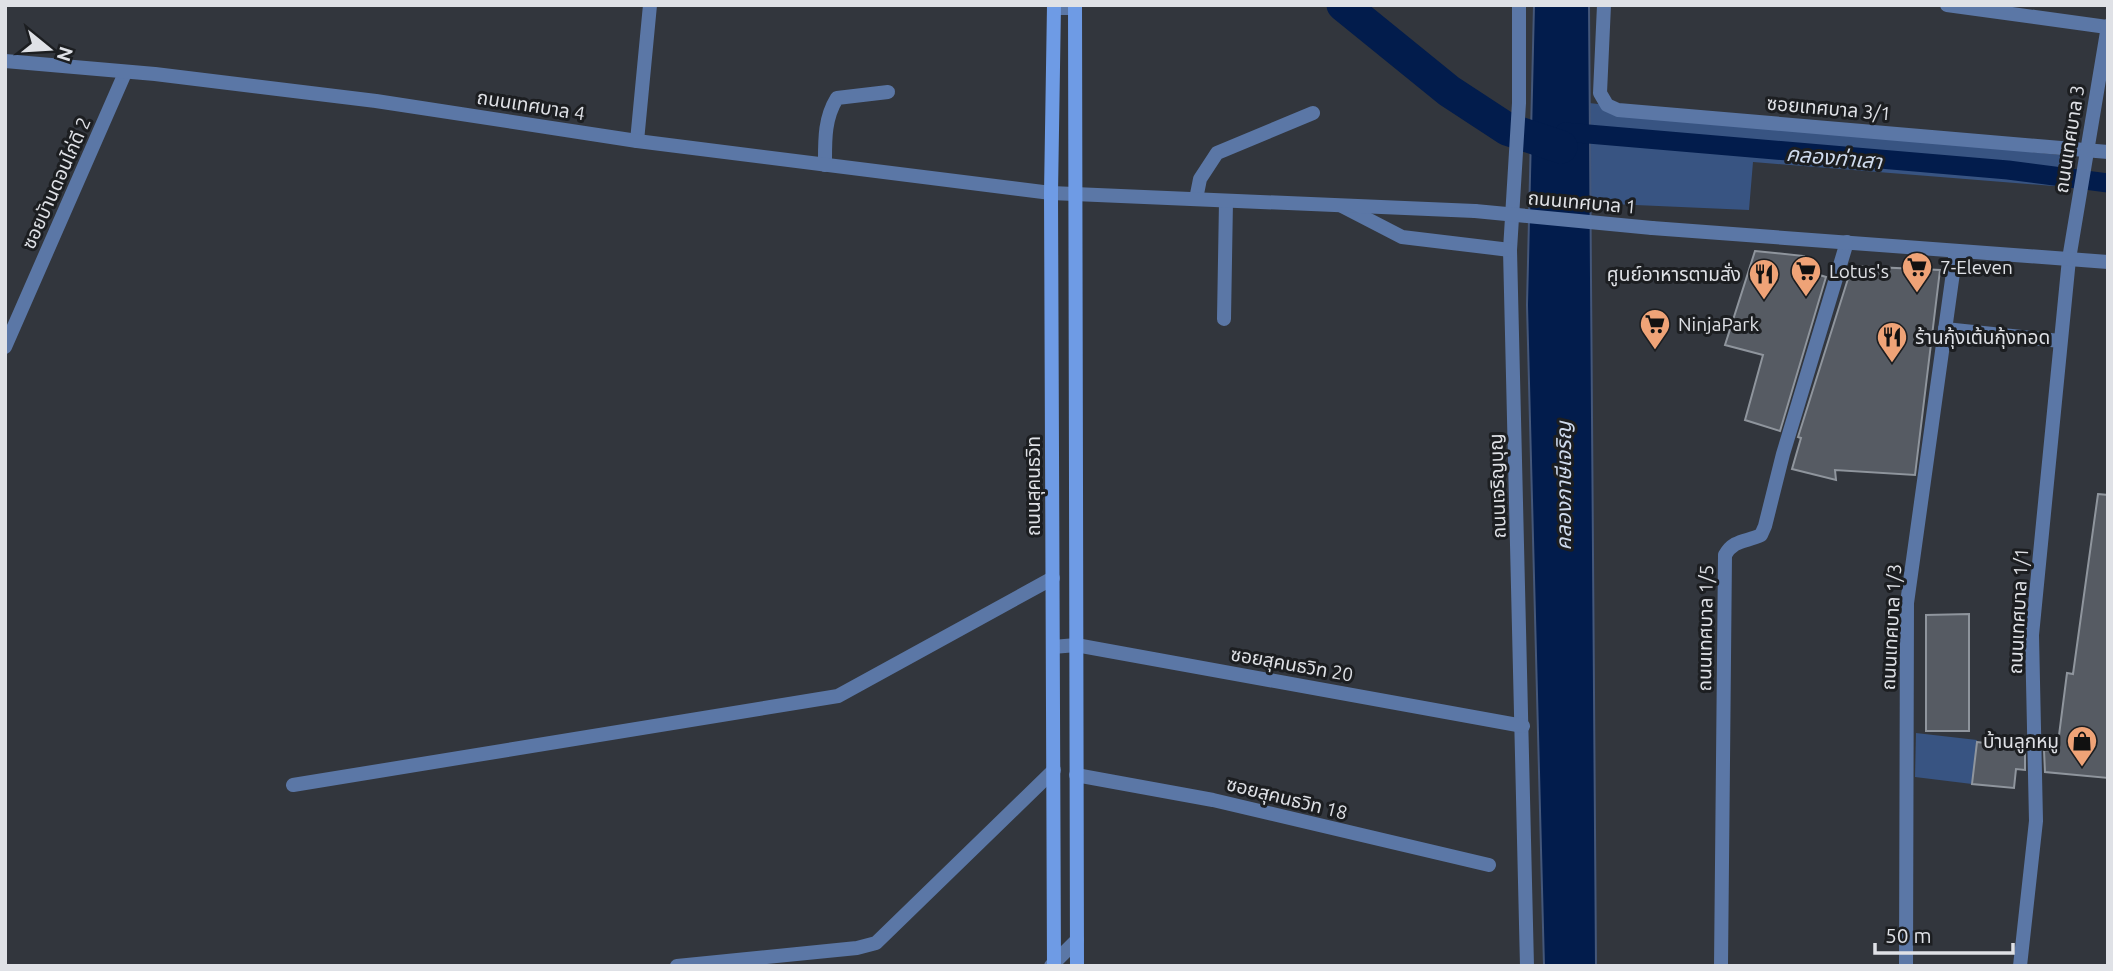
<svg xmlns="http://www.w3.org/2000/svg" width="2113" height="971" font-family="Ubuntu,'Noto Sans Thai',sans-serif">
<rect width="100%" height="100%" fill="#32363d"/>
<g fill="#385482">
<path d="M 1589,103 L 2069,156 L 2066,187 L 1753,162 L 1749,210 L 1590,203 Z"/>
<path d="M 1916,733 L 1977,740 L 1972,784 L 1915,777 Z"/>
</g>
<path fill="#021c4c" stroke="#44577a" stroke-width="2" d="M 1534,5 L 1589,5 L 1596,966 L 1544,966 L 1527,305 Z"/>
<g fill="none" stroke-linecap="round" stroke-linejoin="round">
<path stroke="#021c4c" stroke-width="19" d="M 1565,132 L 2008,170 L 2108,183"/>
<path stroke="#021c4c" stroke-width="33" d="M 1343,5 L 1449,91 L 1507,129 L 1561,147"/>
</g>
<g fill="#565b63" stroke="#8f959d" stroke-width="2">
<path d="M 1755,251 L 1804,256 L 1800,269 L 1826,277 L 1780,431 L 1745,420 L 1763,355 L 1725,345 Z"/>
<path d="M 1852,266 L 1940,270 L 1915,475 L 1835,470 L 1836,480 L 1792,469 L 1801,438 L 1798,437 Z"/>
<path d="M 2098,494 L 2108,495 L 2108,778 L 2045,772 L 2044,750 L 2057,751 L 2067,673 L 2073,674 Z"/>
<path d="M 1969,614 L 1969,731 L 1926,731 L 1926,615 Z"/>
<path d="M 1977,742 L 2025,748 L 2025,770 L 2016,769 L 2014,788 L 1972,784 Z"/>
</g>
<g fill="none" stroke-linecap="round" stroke-linejoin="round">
<g stroke="#5b77a6" stroke-width="14">
<path d="M 1519,5 L 1519,103 L 1510,250 L 1527,966"/>
<path d="M 1604,5 L 1600,93 L 1607,105 L 1618,110 L 2108,152"/>
<path d="M 1947,5 L 2107,27"/>
<path d="M 637,141 L 650,5"/>
<path d="M 825,165 C 825,141 824,119 837,98 L 888,92"/>
<path d="M 1196,199 L 1200,179 L 1217,153 L 1313,113"/>
<path d="M 1342,206 L 1402,237 L 1510,250"/>
<path d="M 1224,319 L 1226,201"/>
<path d="M 1945,329 L 2060,341"/>
<path d="M 5,347 L 125,73"/>
<path d="M 1053,647 L 1076,645 L 1523,726"/>
<path d="M 1076,775 L 1213,800 L 1489,865"/>
<path d="M 293,785 L 838,696 L 1053,578"/>
<path d="M 677,966 L 857,948 L 876,943 L 1054,770"/>
<path d="M 1051,966 L 1077,940"/>
<path d="M 1721,966 L 1725,555 C 1734,539 1747,542 1761,535 L 1765,526 L 1783,454 L 1847,242"/>
<path d="M 1906,966 L 1907,603 L 1956,251"/>
<path d="M 2020,966 L 2036,821 L 2032,635 L 2069,259 L 2108,26"/>
</g>
<g stroke="#5b77a6" stroke-width="14">
<path d="M 1054,8 L 1075,8"/>
<path d="M 5,61 L 155,74 L 376,101 L 637,141 L 1051,193 L 1475,211"/>
<path d="M 1652,228 L 2108,262"/>
</g>
<g stroke="#6e9be5" stroke-width="14">
<path d="M 1054,5 L 1051,193 L 1054,966"/>
<path d="M 1075,5 L 1077,966"/>
</g>
<path stroke="#5b77a6" stroke-width="14" d="M 1475,211 L 1652,228"/>
</g>
<defs>
<g id="supermarket-pin" transform="scale(1.575)"><path d="M0 17L-7.5 6A9.5 9.5 0 1 1 7.5 6Z" fill="#efa377" stroke="#1c1e21"/><path d="M-6-5.5h2.5l.6 2H6L4.5 2H-2.5L-4.4-4H-6ZM-1.5 3.2a1.3 1.3 0 1 0 .1 0ZM3 3.2a1.3 1.3 0 1 0 .1 0Z" fill="#111"/></g>
<g id="restaurant-pin" transform="scale(1.575)"><path d="M0 17L-7.5 6A9.5 9.5 0 1 1 7.5 6Z" fill="#efa377" stroke="#1c1e21"/><path d="M-5-6h1v4h1v-4h1v4h1v-4h1v5L-1.5 .5V6h-2V.5L-5-1ZM5-6V6H3V1.5H1.5Q1.5-4 5-6Z" fill="#111"/></g>
<g id="shop-pin" transform="scale(1.575)"><path d="M0 17L-7.5 6A9.5 9.5 0 1 1 7.5 6Z" fill="#efa377" stroke="#1c1e21"/><path d="M-5-2.5h2.3a2.7 3.5 0 0 1 5.4 0H5L5.5 6h-11ZM-1.5-2.5h3a1.5 2.3 0 0 0-3 0Z" fill="#111"/></g>
</defs>
<g fill-rule="evenodd">
<use href="#supermarket-pin" x="1917" y="267"/>
<use href="#supermarket-pin" x="1806" y="271"/>
<use href="#restaurant-pin" x="1764" y="274"/>
<use href="#supermarket-pin" x="1655" y="324"/>
<use href="#restaurant-pin" x="1892" y="337"/>
<use href="#shop-pin" x="2082" y="741"/>
</g>
<g text-anchor="middle" dominant-baseline="central" stroke-width="6" stroke-linejoin="round" paint-order="stroke">
<g font-size="19" fill="#dfe1e6" stroke="#1c1e21">
<text transform="translate(531 105) rotate(9)">ถนนเทศบาล 4</text>
<text transform="translate(1829 108) rotate(5)">ซอยเทศบาล 3/1</text>
<text transform="translate(2069 139) rotate(-81)">ถนนเทศบาล 3</text>
<text transform="translate(56 183) rotate(-66)">ซอยบัานดอนไก่ดี 2</text>
<text transform="translate(1582 202) rotate(5)">ถนนเทศบาล 1</text>
<text transform="translate(1033 486) rotate(-90)">ถนนสุคนธวิท</text>
<text transform="translate(1497 486) rotate(-92)">ถนนเจริญบุญ</text>
<text transform="translate(2018 611) rotate(-87)">ถนนเทศบาล 1/1</text>
<text transform="translate(1891 627) rotate(-87)">ถนนเทศบาล 1/3</text>
<text transform="translate(1705 628) rotate(-89)">ถนนเทศบาล 1/5</text>
<text transform="translate(1292 664) rotate(10)">ซอยสุคนธวิท 20</text>
<text transform="translate(1287 798) rotate(14)">ซอยสุคนธวิท 18</text>
</g>
<g font-size="19" fill="#dfe1e6" stroke="#1c1e21" text-anchor="start">
<text x="1940" y="267">7-Eleven</text>
<text x="1829" y="271">Lotus's</text>
<text x="1741" y="274" text-anchor="end">ศูนย์อาหารตามสั่ง</text>
<text x="1678" y="324">NinjaPark</text>
<text x="1915" y="337">ร้านกุ้งเต้นกุ้งทอด</text>
<text x="2059" y="741" text-anchor="end">บ้านลูกหมู</text>
</g>
<g font-size="21" font-style="italic" fill="#cfdbee" stroke="#1c1e21">
<text transform="translate(1834 157) rotate(5)">คลองท่าเสา</text>
<text transform="translate(1563 486) rotate(-90)">คลองภาษีเจริญ</text>
</g>
</g>
<rect width="2113" height="971" fill="none" stroke="#dfe1e6" stroke-width="14"/>
<g transform="translate(49 49) rotate(108)" stroke="#1c1e21" stroke-width="5" paint-order="stroke">
<path d="M0-5L12 26L0 18L-12 26Z" fill="#dfe1e6"/>
<text y="-10" font-size="19" font-weight="bold" text-anchor="middle" fill="#dfe1e6">N</text>
</g>
<path d="M1875 943v10h138v-10" fill="none" stroke="#dfe1e6" stroke-width="3.5"/>
<text x="1885" y="943" font-size="21" fill="#dfe1e6" stroke="#1c1e21" stroke-width="5" paint-order="stroke">50 m</text>
</svg>
